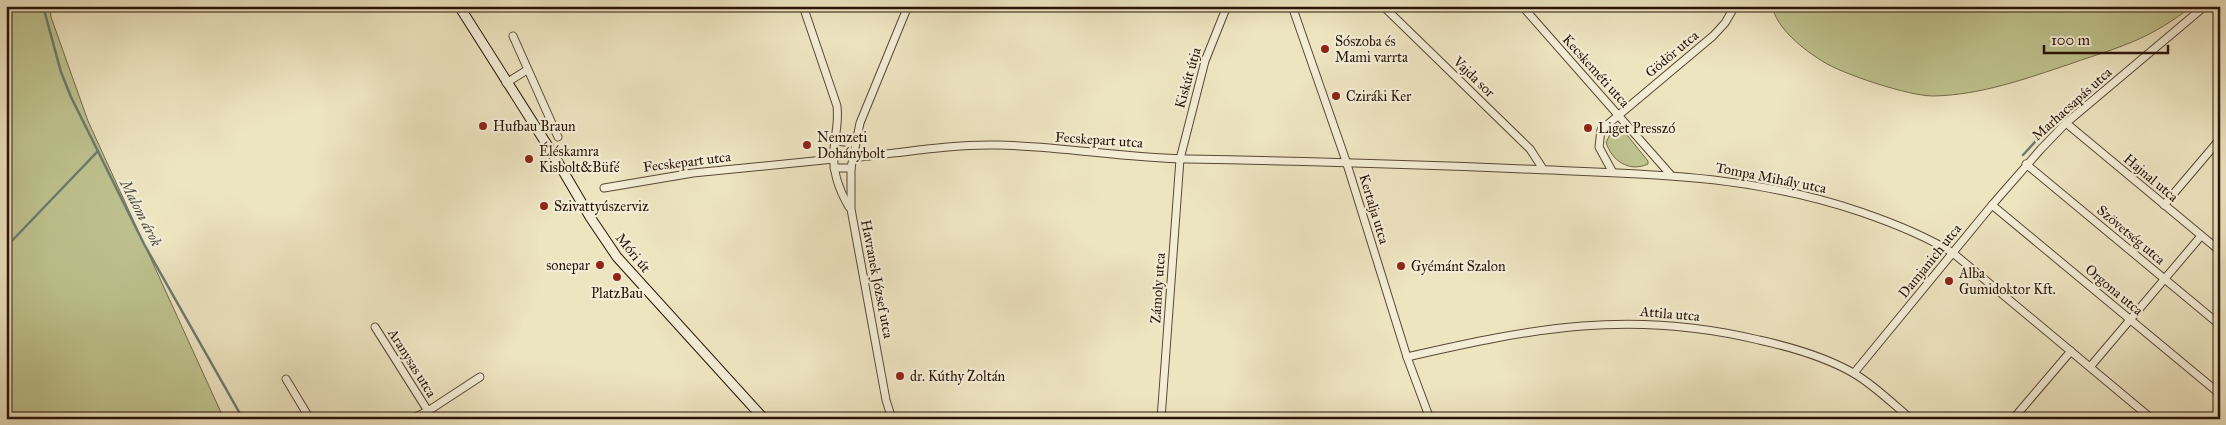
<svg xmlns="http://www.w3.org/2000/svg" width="2226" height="425" font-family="'IM FELL Great Primer',serif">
<rect width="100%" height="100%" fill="#ede4c0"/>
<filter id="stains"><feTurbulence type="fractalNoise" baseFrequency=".004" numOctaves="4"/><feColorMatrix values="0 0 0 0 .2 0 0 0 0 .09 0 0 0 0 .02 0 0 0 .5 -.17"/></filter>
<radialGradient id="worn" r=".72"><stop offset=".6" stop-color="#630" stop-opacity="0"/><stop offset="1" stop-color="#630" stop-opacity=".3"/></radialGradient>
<g fill="#bec28e" stroke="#736a4a">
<path d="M 6,6 L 50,6 L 51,17 L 88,121 L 224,419 L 6,419 Z"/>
<path d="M 1772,6 L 2193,6 C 2180,15 2168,24 2155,31 C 2128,46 2098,54 2070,64 C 2025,79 1981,95 1933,96 C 1909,96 1842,74 1822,61 C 1803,49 1777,29 1772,6 Z"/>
<path d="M 1618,129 L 1623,130 L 1648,161 L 1648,164 C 1629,173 1611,160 1606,142 L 1611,133 Z"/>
</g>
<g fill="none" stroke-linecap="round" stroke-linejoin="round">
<g stroke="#6c7a71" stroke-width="2.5">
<path d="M 43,6 L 61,72 L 71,97 L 144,244 L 243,419"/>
<path d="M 2023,155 L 2045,131 L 2101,82"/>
<path d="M 6,247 L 98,151"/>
</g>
<g stroke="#594735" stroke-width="9">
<g id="minor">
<path d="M 803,6 L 837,106 C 839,125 835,132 834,150 C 832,170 839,190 849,207"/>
<path d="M 1292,6 L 1346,161 L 1407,357 L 1430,419"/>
<path d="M 1383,6 L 1530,149 L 1543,169"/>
<path d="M 1522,6 L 1670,174"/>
<path d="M 513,36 L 558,137"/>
<path d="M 506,83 L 527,70"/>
<path d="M 2066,123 L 2220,251"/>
<path d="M 835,141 L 854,143"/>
<path d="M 852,158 C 900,153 949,144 997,145 C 1060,146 1124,158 1187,159 C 1299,161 1411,164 1523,169 C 1642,174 1746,173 1861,212 C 1893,223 1924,235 1953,253 L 2152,419"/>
<path d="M 2026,164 L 2220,325"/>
<path d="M 834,168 L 851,168"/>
<path d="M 1612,171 L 1599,147 L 1601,130 L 1713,36 L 1725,23 L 1735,6"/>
<path d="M 604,188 L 693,173 L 834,159"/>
<path d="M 1992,205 L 2220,394"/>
<path d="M 2164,205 L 2220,139"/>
<path d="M 375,327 L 428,411"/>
<path d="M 1407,357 C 1533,328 1631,309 1759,340 C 1791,347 1826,357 1855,374 C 1875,386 1893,404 1911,419"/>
<path d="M 2090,367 L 2201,236"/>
<path d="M 1854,373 L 1992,205 L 2041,149 L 2066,123 L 2205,6"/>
<path d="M 286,379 L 310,419"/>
<path d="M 411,419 L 428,411 L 480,377"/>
<path d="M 892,419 L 886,400 L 851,209 L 851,168 L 860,123 L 908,6"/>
<path d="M 1161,419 L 1180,159 L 1205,61 L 1227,6"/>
<path d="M 2013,419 L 2071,351"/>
<path d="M 2219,419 L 2220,418"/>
</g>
</g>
<g stroke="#281307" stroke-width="11">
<path id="secondary" d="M 459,6 L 556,159 L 590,217 L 617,257 L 764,419"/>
</g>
<use href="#minor" stroke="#f3edd6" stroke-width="7"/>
<use href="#secondary" stroke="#f3edd6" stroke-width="9"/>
</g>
<g fill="#8f2418" stroke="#f3edd6" stroke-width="2">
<circle cx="1325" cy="49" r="5"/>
<circle cx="1336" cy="96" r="5"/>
<circle cx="483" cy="126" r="5"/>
<circle cx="1588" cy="128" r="5"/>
<circle cx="807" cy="145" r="5"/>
<circle cx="529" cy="159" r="5"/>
<circle cx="544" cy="206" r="5"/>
<circle cx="600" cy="265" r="5"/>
<circle cx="1401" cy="266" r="5"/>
<circle cx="617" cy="277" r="5"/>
<circle cx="1949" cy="281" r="5"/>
<circle cx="900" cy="376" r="5"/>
</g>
<g text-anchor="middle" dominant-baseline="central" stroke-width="4.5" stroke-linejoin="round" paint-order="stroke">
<g font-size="14" fill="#281307" stroke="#f3edd6" text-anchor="start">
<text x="1335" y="41">Sószoba és<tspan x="1335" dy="16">Mami varrta</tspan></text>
<text x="1346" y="96">Cziráki Ker</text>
<text x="493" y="126">Hufbau Braun</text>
<text x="1598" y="128">Liget Presszó</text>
<text x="817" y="137">Nemzeti<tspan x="817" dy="16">Dohánybolt</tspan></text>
<text x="539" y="151">Éléskamra<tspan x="539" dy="16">Kisbolt&amp;Büfé</tspan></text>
<text x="554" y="206">Szivattyúszerviz</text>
<text x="590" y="265" text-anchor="end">sonepar</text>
<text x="1411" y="266">Gyémánt Szalon</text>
<text x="1959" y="273">Alba<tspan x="1959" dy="16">Gumidoktor Kft.</tspan></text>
<text x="617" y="293" text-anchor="middle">PlatzBau</text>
<text x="910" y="376">dr. Kúthy Zoltán</text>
</g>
<g font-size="14" fill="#281307" stroke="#f3edd6">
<text transform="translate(1672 54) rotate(-40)">Gödör utca</text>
<text transform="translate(1596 71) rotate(48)">Kecskeméti utca</text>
<text transform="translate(1474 77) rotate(44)">Vajda sor</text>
<text transform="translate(1188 78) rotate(-74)">Kiskút útja</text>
<text transform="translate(2072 104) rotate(-42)">Marhacsapás utca</text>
<text transform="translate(1099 140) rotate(4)">Fecskepart utca</text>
<text transform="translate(687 162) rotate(-7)">Fecskepart utca</text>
<text transform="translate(1771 178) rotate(11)">Tompa Mihály utca</text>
<text transform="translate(2151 178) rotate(40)">Hajnal utca</text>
<text transform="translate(1374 209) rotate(73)">Kertalja utca</text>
<text transform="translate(2131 235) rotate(40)">Szövetség utca</text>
<text transform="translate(633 253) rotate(51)">Móri út</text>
<text transform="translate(1930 261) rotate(-51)">Damjanich utca</text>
<text transform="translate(877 279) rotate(79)">Havranek József utca</text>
<text transform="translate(1158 288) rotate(-86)">Zámoly utca</text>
<text transform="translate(2114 290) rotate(40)">Orgona utca</text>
<text transform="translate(1670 314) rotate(5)">Attila utca</text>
<text transform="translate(412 363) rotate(58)">Aranysas utca</text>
</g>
<g font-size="15" font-style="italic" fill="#504f45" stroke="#f3edd6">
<text transform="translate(141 213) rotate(63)">Malom árok</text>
</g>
</g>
<rect width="2226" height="425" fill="none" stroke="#ede4c0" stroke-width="25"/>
<rect x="8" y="8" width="2211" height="410" fill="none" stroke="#281307" stroke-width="2.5"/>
<rect x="12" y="12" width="2201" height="400" fill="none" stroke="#281307"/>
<path d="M2044 45v8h124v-8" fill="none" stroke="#281307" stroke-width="2.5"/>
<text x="2051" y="45" font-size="15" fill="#281307" stroke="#f3edd6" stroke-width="4" paint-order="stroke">100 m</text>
<rect width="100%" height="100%" filter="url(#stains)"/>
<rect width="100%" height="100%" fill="url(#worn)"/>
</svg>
